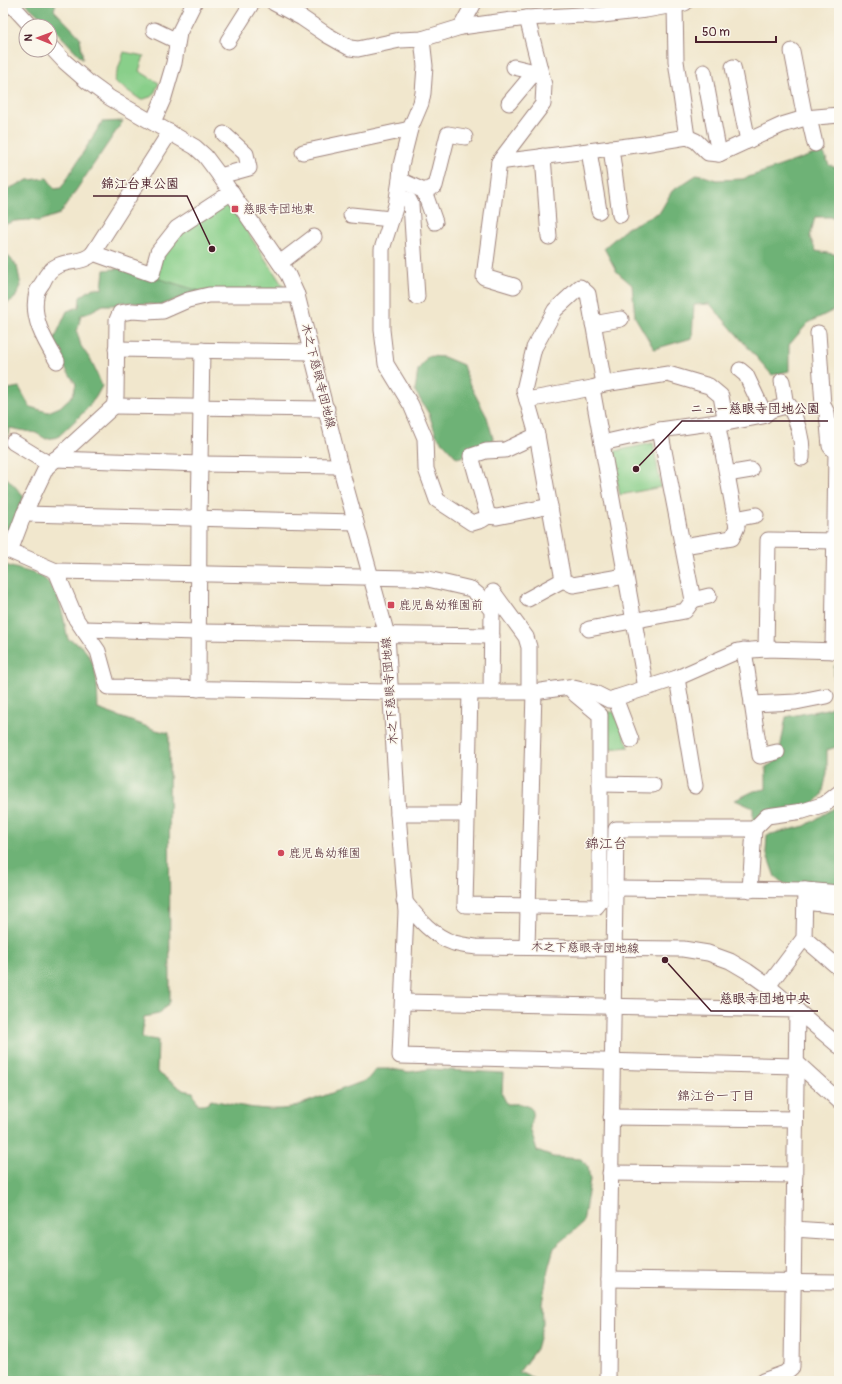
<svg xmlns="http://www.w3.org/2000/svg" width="842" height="1384" font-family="Pangolin,'Klee One',sans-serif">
<rect width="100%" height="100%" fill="#fbf7ec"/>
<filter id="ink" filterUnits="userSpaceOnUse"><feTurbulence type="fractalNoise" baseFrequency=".025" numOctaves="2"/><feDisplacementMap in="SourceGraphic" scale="8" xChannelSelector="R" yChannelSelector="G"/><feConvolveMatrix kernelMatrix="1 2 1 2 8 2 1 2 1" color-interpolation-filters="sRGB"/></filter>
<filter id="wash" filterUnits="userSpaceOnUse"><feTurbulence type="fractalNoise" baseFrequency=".012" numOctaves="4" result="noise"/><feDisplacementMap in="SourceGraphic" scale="16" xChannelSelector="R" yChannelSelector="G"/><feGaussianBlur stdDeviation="0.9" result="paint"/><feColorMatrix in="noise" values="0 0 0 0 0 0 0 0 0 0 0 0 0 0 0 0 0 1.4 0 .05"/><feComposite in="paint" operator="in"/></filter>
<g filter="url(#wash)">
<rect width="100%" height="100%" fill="#f1e7cd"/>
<g fill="#89cf8a" stroke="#6a775a">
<path d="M 124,52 L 144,56 L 139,71 L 159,83 L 153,96 L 141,100 L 114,81 Z"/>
<path d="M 227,201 L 285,289 L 199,291 L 156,278 L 162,253 L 180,230 Z"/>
<path d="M 653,443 L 661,487 L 620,495 L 611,452 Z"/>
<path d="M 608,712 L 614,712 L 629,747 L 607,749 Z"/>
</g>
<g fill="#6eb276" stroke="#5c6850">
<path d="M 25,3 L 56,3 L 54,10 L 80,37 L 83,59 L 56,31 Z"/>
<path d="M 123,121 L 60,214 L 39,221 L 28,220 L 15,221 L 3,225 L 3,191 L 28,180 L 47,178 L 55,189 L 61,188 L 102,122 Z"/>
<path d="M 823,151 L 829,165 L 839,169 L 839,217 L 815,217 L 810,237 L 816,251 L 839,255 L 839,315 L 834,310 L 808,323 L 789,345 L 789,371 L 772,375 L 710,304 L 694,305 L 692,338 L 654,349 L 635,317 L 632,285 L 617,272 L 604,248 L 627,228 L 660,212 L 672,191 L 698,174 L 716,180 L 743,179 Z"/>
<path d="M 3,250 L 17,266 L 21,286 L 15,298 L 3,306 Z"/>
<path d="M 124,268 L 199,291 L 161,305 L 121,302 L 115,305 L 103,305 L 86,314 L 81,315 L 77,332 L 81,346 L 92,362 L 102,386 L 96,397 L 85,411 L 58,437 L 46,439 L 36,433 L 10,428 L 3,449 L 3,390 L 19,387 L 30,407 L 48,412 L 60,407 L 73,395 L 76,384 L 60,361 L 53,342 L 67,311 L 79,307 L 80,297 L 93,288 L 102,289 L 104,270 Z"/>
<path d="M 428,356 L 444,357 L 463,365 L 469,383 L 487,417 L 494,442 L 480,452 L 457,458 L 436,435 L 429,414 L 415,391 L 418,370 Z"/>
<path d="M 3,474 L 24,496 L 3,550 Z"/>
<path d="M 3,561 L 6,565 C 16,569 33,572 42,577 C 61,590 63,618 68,639 C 72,641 78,643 81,646 C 99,663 97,687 98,709 L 156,730 L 169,733 L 170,1002 L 159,1014 L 144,1017 L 142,1038 L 158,1040 L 157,1072 L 183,1090 L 193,1092 L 198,1104 L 207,1104 L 211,1100 C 237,1105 264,1112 291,1108 L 367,1080 L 376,1069 L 392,1069 L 409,1072 L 430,1069 L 503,1073 L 502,1094 L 507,1104 C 517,1104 527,1102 533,1111 L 530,1128 L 537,1151 L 553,1157 L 581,1159 L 588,1167 L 590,1180 L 583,1223 L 554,1248 L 549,1265 L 542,1303 L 543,1323 L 536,1349 L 519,1372 L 538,1381 L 3,1381 Z"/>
<path d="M 834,666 L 839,666 L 839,699 L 834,694 Z"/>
<path d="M 839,703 L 839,746 L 827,750 L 827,773 L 822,795 L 809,809 L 753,827 L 753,808 L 735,800 L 754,791 L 766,789 L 766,767 L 778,760 L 786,717 L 827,709 Z"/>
<path d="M 839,805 L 839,887 L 786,885 L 775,877 L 766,852 L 767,835 L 805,826 Z"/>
</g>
</g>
<g filter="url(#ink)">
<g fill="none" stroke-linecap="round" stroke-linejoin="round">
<g stroke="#9e837c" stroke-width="17">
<g id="minor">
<path d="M 10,3 L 31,26"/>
<path d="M 274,3 L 302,18 L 327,35 L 350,48 L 358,49 L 400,40 L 422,39 L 461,27 L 527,18 L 581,15 L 594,16 L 646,10 L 685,3"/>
<path d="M 675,5 L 676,61 L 687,137"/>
<path d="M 461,27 L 474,3"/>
<path d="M 154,30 L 177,41"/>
<path d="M 422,39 L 425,66 L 423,93 L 421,103 L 410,129 L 401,165 L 400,180 L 424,191 L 435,186 L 448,134 L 465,137"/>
<path d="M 228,41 L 252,3"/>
<path d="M 50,46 L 65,62 L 88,82 L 110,98 L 195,147 L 205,156 L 217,172 L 288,275 L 297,295 L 340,466 L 387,635 L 398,814 L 406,912 L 400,1056 L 796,1066"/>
<path d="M 792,51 L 805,118"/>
<path d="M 514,67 L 535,72"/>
<path d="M 733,67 L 748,141"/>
<path d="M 704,72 L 719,154"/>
<path d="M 509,103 L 539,67"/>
<path d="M 809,118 L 815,144"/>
<path d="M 153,122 L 164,97 L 174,63 L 179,33 L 194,3"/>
<path d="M 611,148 L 620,215"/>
<path d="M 589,151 L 599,211"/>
<path d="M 303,152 L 410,129"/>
<path d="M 543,156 L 549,237"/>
<path d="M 499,162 L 644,144 L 687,137 L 696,141 L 708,153 L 719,154 L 782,125 L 805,118 L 839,115"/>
<path d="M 220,176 L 249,168 L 246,154 L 224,134"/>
<path d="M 400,180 L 396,205 L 382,249 L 382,330 L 386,364 L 411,405 L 425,438 L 426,469 L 437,500 L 472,523 L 482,520 L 488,516 L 497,517 L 550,506"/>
<path d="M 424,191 L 435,222"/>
<path d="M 398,196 L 409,200 L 411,204 L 417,297"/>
<path d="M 351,215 L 391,219"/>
<path d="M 93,253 L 152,274 L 158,252 L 177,228 L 232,192"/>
<path d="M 280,263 L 314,237"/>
<path d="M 514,286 L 484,277 L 499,162 L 543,104 L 544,85 L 527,18"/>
<path d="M 297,295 L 209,295 L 188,300 L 163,311 L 147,312 L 132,311 L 120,313 L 117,320 L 116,396 L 114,406 L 46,468 L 24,514 L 10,551 L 56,571 L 76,619 L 98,651 L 108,687 L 390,692 L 534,692 L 569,687 L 595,693 L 609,700 L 677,678 L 738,651 L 766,649 L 839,651"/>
<path d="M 593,324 L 621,319"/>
<path d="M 818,333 L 823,405 L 827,413 L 830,446 L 836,453 L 833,651"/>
<path d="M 116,349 L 311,352"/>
<path d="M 57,361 C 45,341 30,317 37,292 C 38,289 41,285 43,282 C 46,275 50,269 57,266 C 69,260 85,263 93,253 L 170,132"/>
<path d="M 740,370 L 746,375 L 765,415"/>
<path d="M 782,381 L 786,406"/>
<path d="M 592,388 L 646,688"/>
<path d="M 527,400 L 524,390 L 534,348 L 555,310 L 580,287 L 588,294 L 604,384"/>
<path d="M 114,406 L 327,409"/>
<path d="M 13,442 L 49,464"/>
<path d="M 602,443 L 660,430 L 717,422 L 726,423 L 763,416 L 771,410 L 789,405 C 798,422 803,439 802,458"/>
<path d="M 55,459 L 200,464 L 340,466"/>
<path d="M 727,474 L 751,470"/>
<path d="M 24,514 L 356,522"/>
<path d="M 488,516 L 471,456 L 486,451 L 505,450 L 537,435"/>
<path d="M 735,519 L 756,515"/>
<path d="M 683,546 L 732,538 L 737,527 L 717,422"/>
<path d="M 56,571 L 410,578 L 428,579 L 471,589 L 483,599 L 492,611 L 491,692"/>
<path d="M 625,576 L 573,585 L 563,580 L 537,435 L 527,400 L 592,388 L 604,384 L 668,374 L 709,386 L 721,396 L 726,423"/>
<path d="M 493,592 L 526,637 L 529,647 L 529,692"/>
<path d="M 528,599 L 563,580"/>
<path d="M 693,600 L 709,596"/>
<path d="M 83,629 L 198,632 L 492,636"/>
<path d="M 589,629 L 685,611 L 693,600 L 660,430"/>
<path d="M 766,649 L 768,540 L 839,541"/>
<path d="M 744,650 L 760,756 L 777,752"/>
<path d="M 677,678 L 695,786"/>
<path d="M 198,689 L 199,519 L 202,350"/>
<path d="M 470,692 L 465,905 L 596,907 L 600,902 L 600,715 L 576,695 L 569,687"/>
<path d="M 615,698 L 631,740"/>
<path d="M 752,704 L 796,702 L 826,696"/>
<path d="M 600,784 L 653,785"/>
<path d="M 398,814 L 466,814"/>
<path d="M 754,829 L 767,816 L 803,811 L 825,804 L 839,793"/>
<path d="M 615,888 L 805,890 L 839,893"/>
<path d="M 404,901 C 418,918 432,936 454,943 C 461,945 469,946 476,947 L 683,949 L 708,953 L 730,961 L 747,971 L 768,986 L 839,1046"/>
<path d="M 805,902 L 839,906"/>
<path d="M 804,938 L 839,968"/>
<path d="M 527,947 L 534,692"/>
<path d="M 768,986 L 804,938 L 805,890"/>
<path d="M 403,1002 L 797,1010 L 792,1367 L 785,1373 L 763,1381"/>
<path d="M 796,1062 L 839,1101"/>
<path d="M 611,1117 L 795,1119"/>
<path d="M 610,1173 L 795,1175"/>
<path d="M 794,1229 L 839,1232"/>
<path d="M 609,1279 L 839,1282"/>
<path d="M 608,1381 L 609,1279 L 616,829 L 754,829 L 750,890"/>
</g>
</g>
<use href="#minor" stroke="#fff" stroke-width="15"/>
</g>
</g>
<g fill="#d1495b" stroke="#fbf7ec" stroke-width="1.5">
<rect x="231" y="205" width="8" height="8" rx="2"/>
<rect x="387" y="601" width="8" height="8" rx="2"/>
<circle cx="281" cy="853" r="4"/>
</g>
<g text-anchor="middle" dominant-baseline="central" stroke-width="3" stroke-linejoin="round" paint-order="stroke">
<g font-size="12" fill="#4a1f2b" stroke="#fbf7ec" text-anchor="start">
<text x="243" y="209">慈眼寺団地東</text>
<text x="399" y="605">鹿児島幼稚園前</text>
<text x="289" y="853">鹿児島幼稚園</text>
</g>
<g font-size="12" fill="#4a1f2b" stroke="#fbf7ec">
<text transform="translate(318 376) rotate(76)">木之下慈眼寺団地線</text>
<text transform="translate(390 691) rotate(-94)">木之下慈眼寺団地線</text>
<text transform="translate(585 948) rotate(1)">木之下慈眼寺団地線</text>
</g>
<g font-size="13" fill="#4a1f2b" stroke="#fbf7ec">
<text x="716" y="1096">錦江台一丁目</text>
</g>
<g font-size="14" fill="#4a1f2b" stroke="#fbf7ec">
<text x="606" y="843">錦江台</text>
</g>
</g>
<path fill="none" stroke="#4a1f2b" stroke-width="1.5" d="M212 249L187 196H93M636 469L682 421H828M665 960L711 1011H818"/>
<g fill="#4a1f2b" stroke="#fbf7ec" stroke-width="1.5">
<circle cx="212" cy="249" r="4"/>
<circle cx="636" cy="469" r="4"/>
<circle cx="665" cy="960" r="4"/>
</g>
<g font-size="13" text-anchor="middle" font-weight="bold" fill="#4a1f2b" stroke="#fbf7ec" stroke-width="3" stroke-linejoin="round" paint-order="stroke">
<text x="140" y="188">錦江台東公園</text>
<text x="755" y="413">ニュー慈眼寺団地公園</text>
<text x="765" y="1003">慈眼寺団地中央</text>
</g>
<rect width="842" height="1384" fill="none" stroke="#fbf7ec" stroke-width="16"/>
<g transform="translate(38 38) rotate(271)"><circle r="19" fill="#fbf7ec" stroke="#b4a19f"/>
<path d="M0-3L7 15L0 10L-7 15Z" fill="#d1495b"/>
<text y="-6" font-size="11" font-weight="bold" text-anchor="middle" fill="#4a1f2b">N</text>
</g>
<path d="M696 36v6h80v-6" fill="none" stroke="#4a1f2b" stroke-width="2"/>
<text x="702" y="36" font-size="12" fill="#4a1f2b" stroke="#fbf7ec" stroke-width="3" paint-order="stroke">50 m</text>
</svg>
